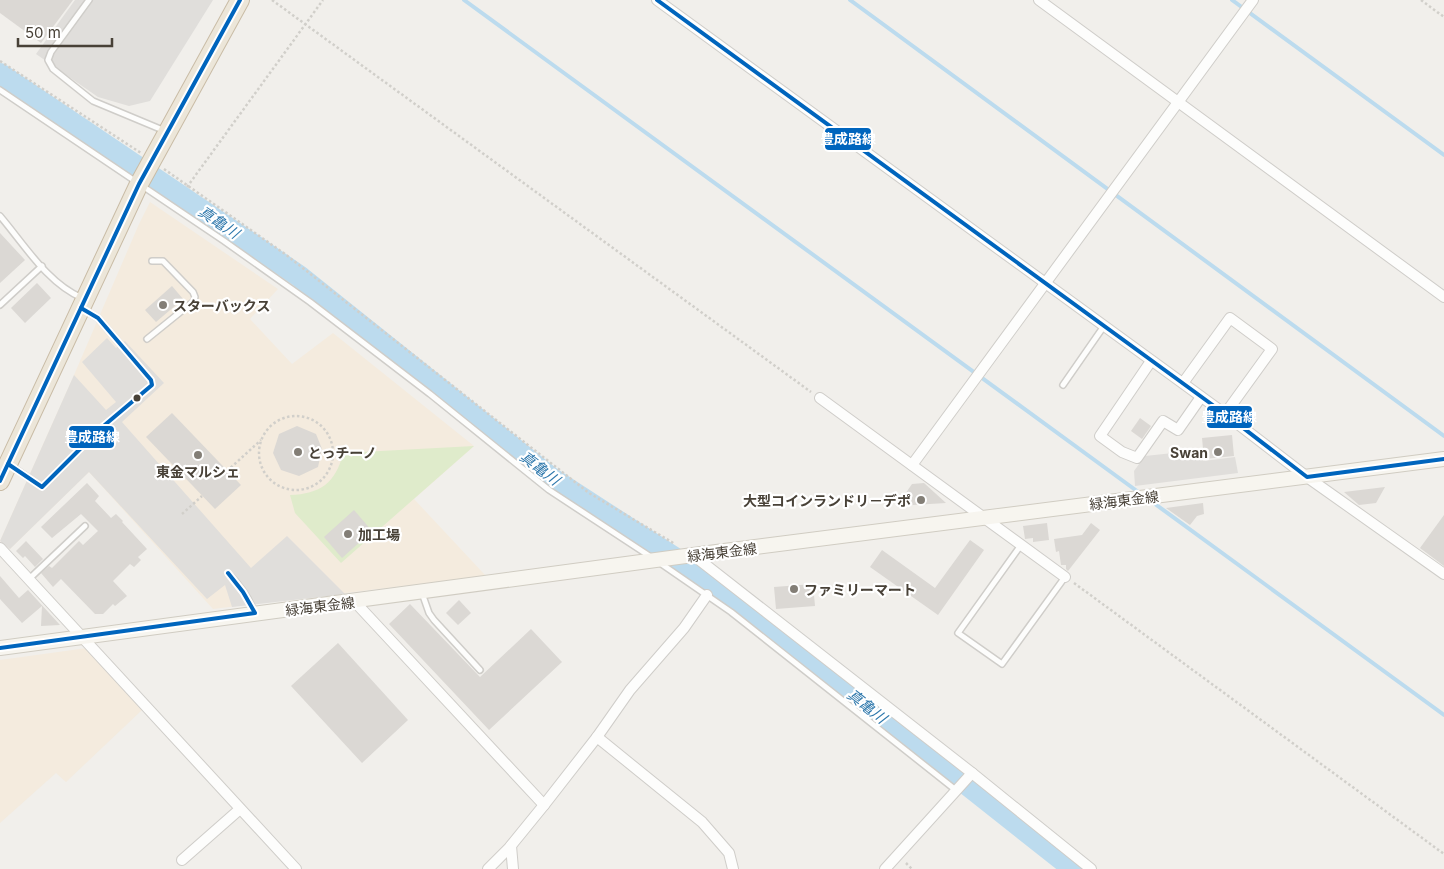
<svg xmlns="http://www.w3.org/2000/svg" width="1444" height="869" font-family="Inter,'Noto Sans JP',sans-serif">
<rect width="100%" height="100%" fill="#f1efeb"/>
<g fill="#f4ebde">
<path d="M 150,202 L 278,289 L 250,319 L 292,364 L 333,333 L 474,446 L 414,499 L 486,576 L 213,609 L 89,472 L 10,549 L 0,541 L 74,375 L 139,224 Z"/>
<path d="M 87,648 L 142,710 L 66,782 L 56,773 L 0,823 L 0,660 Z"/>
</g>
<path fill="#dfebcb" d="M 474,446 L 341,563 L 295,513 L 290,495 C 320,494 336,483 343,453 Z"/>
<g fill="#e0dedb">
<path d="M 75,0 L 213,0 L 150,101 L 129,106 L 98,97 L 36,54 Z"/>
<path d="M 107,338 L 116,348 L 125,341 L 164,383 L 122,422 L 251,568 L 287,536 L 345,594 L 232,607 L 225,585 L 207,599 L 89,472 L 10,549 L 0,541 L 74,375 L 106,410 L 116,402 L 82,362 Z"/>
<path d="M 1201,450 L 1203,461 L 1235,457 L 1238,473 L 1135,486 L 1134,471 L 1145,456 Z"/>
</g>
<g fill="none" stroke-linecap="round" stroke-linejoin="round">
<g stroke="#bcdbee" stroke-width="4">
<path d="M 464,0 L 1141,494"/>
<path d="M 850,0 L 1444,436"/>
<path d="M 1232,0 L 1444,155"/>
<path d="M 1151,501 L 1444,715"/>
</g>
<path stroke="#bcdbee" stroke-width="22" d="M 0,74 L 299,276 L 551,478 L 710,581 L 1074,869"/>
</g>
<g fill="#dbd8d4">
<path d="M 0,0 L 73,0 L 41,43 L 0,13 Z"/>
<path d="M 0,233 L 25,260 L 0,283 Z"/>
<path d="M 37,283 L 51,298 L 25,323 L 11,308 Z"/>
<path d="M 172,286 L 183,299 L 156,322 L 145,310 Z"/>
<path d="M 172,413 L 241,485 L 215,509 L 146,437 Z"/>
<path d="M 1140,418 L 1151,426 L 1142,439 L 1131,431 Z"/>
<path d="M 297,426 L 316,434 L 322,449 L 318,467 L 299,476 L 281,470 L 273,453 L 279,434 Z"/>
<path d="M 1232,435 L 1234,456 L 1204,459 L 1202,438 Z"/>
<path d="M 87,483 L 99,496 L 95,501 L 111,518 L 116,514 L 123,521 L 122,522 L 147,549 L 138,557 L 141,560 L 134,567 L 130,564 L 113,581 L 127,596 L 115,606 L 113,604 L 103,614 L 95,614 L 61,579 L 53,587 L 41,573 L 49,566 L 52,568 L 79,541 L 83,545 L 98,531 L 81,514 L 52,538 L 41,527 Z"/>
<path d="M 924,483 L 946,503 L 897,506 L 912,484 Z"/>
<path d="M 1385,487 L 1376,503 L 1359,505 L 1344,492 Z"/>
<path d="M 1203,503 L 1204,514 L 1197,516 L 1190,525 L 1166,508 Z"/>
<path d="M 354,510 L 372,531 L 342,558 L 324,537 Z"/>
<path d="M 1444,515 L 1444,566 L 1420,548 Z"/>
<path d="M 1047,523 L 1049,540 L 1033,542 L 1033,538 L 1025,539 L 1023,526 Z"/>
<path d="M 1091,523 L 1100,530 L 1068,571 L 1066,569 L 1066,565 L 1061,565 L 1059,551 L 1056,552 L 1054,539 L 1082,535 Z"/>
<path d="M 970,540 L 984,550 L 938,615 L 870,567 L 882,550 L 935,588 Z"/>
<path d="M 26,541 L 43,559 L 35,567 L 25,556 L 23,558 L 16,551 Z"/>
<path d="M 0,576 L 19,598 L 28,590 L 60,625 L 41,626 L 42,606 L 22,623 L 0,599 Z"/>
<path d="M 813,584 L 815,606 L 776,609 L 774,587 Z"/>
<path d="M 459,600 L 471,613 L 458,625 L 446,613 Z"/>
<path d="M 410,604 L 480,677 L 531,629 L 562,662 L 489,730 L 389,624 Z"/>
<path d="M 338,643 L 408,720 L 362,763 L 291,686 Z"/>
</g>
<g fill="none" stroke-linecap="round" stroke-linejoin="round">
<g stroke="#cfcdc9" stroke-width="8">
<g id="lane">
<path d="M 89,0 L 51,52 L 48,60 L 53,69 L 93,101 L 165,131"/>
<path d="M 0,90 L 224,241 L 310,302 L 430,394 L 549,490 L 651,557"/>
<path d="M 0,216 C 24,244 47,283 82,298"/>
<path d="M 0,305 L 42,266"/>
<path d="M 147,339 L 194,301 L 195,297 L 193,292 L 163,261 L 152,261"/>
<path d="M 1063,385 L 1104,326"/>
<path d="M 10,465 L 42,487 L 100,429 L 152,385 L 151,380 L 98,318 L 84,310"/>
<path d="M 1021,545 L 958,633 L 1002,664 L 1065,577"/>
<path d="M 660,563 L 731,612 L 957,791"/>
<path d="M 228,573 C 239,584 249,597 254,612"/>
<path d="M 28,580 L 85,526"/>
<path d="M 422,593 L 429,613 L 434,620 L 480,670"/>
</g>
</g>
<g stroke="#cfcdc9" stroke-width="12">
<g id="street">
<path d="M 657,0 L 1225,414 L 1307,477 L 1444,574"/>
<path d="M 1039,0 L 1444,297"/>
<path d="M 1151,361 L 1100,436 L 1122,452 L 1137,458 L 1163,421 L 1178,430 L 1201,397"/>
<path d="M 1183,383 L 1230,318 L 1272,349 L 1225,414"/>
<path d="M 820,398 L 1065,577"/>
<path d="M 912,465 L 1253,0"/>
<path d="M 0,548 L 296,869"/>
<path d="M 693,555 L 972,773 L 1091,869"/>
<path d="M 355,602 L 544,805"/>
<path d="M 597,737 L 702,822 L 729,853 L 733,869"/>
<path d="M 511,846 L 513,869"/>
<path d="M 182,860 L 240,809"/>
<path d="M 488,869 L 509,848 L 544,805 L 597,737 L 630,690 L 684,628 L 707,595"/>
<path d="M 885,869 L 972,773"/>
</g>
</g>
<g stroke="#d0ccc2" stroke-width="16">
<path id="secondary" d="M 0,648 L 693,555 L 1444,459"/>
</g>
<g stroke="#c9bca6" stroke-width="20">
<path id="highway" d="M 0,481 L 139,184 L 240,0"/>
</g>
<g stroke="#d1cfca" stroke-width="2.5" stroke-dasharray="2.5 2.5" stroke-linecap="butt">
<path d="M 272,0 L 811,392"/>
<path d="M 1421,0 L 1444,17"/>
<path d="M 0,61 L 141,153"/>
<path d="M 164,169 L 285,254 L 589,493 L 675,544"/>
<path d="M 187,187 L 323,0"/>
<circle cx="296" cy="453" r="37"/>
<path d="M 227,471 L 261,440"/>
<path d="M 182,514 L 202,496"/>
<path d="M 1074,583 L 1444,854"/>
<path d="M 906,863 L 912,869"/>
</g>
<use href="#lane" stroke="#fdfdfc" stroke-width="5"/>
<use href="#street" stroke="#fdfdfc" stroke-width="10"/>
<use href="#secondary" stroke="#f7f5ef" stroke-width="14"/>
<use href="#highway" stroke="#ece6d9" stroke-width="18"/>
<g stroke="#fff" stroke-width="8">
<g id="bus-1">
<path d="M 657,0 L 1225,414 L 1307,477 L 1444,459"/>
<path d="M 8,464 L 42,487 L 100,429 L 152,385 L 151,380 L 98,318 L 81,308"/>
<path d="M 0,481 L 139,184 L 240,0"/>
<path d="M 0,648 L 255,613 L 243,592 L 228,573"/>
</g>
</g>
<use href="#bus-1" stroke="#0065bd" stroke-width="4"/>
</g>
<g fill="#837e76" stroke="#fff" stroke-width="2">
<circle cx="163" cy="305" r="5"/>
<circle cx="298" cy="452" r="5"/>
<circle cx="1218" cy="452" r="5"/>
<circle cx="198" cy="455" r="5"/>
<circle cx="921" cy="500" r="5"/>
<circle cx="348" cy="534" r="5"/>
<circle cx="794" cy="589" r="5"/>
</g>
<circle fill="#484137" stroke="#fff" stroke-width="2" cx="137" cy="398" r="4.5"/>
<g text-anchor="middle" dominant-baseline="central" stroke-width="4.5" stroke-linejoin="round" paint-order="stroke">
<g font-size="14" font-weight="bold" fill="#484137" stroke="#fff" text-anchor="start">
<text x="173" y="305">スターバックス</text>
<text x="308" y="452">とっチーノ</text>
<text x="1208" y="452" text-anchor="end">Swan</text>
<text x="198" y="471" text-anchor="middle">東金マルシェ</text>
<text x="911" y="500" text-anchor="end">大型コインランドリ－デポ</text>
<text x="358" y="534">加工場</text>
<text x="804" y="589">ファミリーマート</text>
</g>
<g font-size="14" fill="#484137" stroke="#fff">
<text transform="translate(1124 500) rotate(-7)">緑海東金線</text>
<text transform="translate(722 552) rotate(-7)">緑海東金線</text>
<text transform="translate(320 606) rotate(-7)">緑海東金線</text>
</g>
<g font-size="15" font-style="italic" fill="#2e78ac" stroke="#fff">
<text transform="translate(219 222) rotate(34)">真亀川</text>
<text transform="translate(540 468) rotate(37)">真亀川</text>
<text transform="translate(867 706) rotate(38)">真亀川</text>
</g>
</g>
<g stroke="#fff" stroke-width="2">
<rect x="824" y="127" width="48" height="24" rx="5" fill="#0065bd"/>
<rect x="1206" y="405" width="47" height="24" rx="5" fill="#0065bd"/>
<rect x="68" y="425" width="47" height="24" rx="5" fill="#0065bd"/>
</g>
<g font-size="14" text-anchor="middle" font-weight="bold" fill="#fff">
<text x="848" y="144">豊成路線</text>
<text x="1229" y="422">豊成路線</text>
<text x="92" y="442">豊成路線</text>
</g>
<path d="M18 38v8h94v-8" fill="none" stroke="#484137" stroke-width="2.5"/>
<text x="25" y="38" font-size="15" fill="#484137" stroke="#ffffff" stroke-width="4" paint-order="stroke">50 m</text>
</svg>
